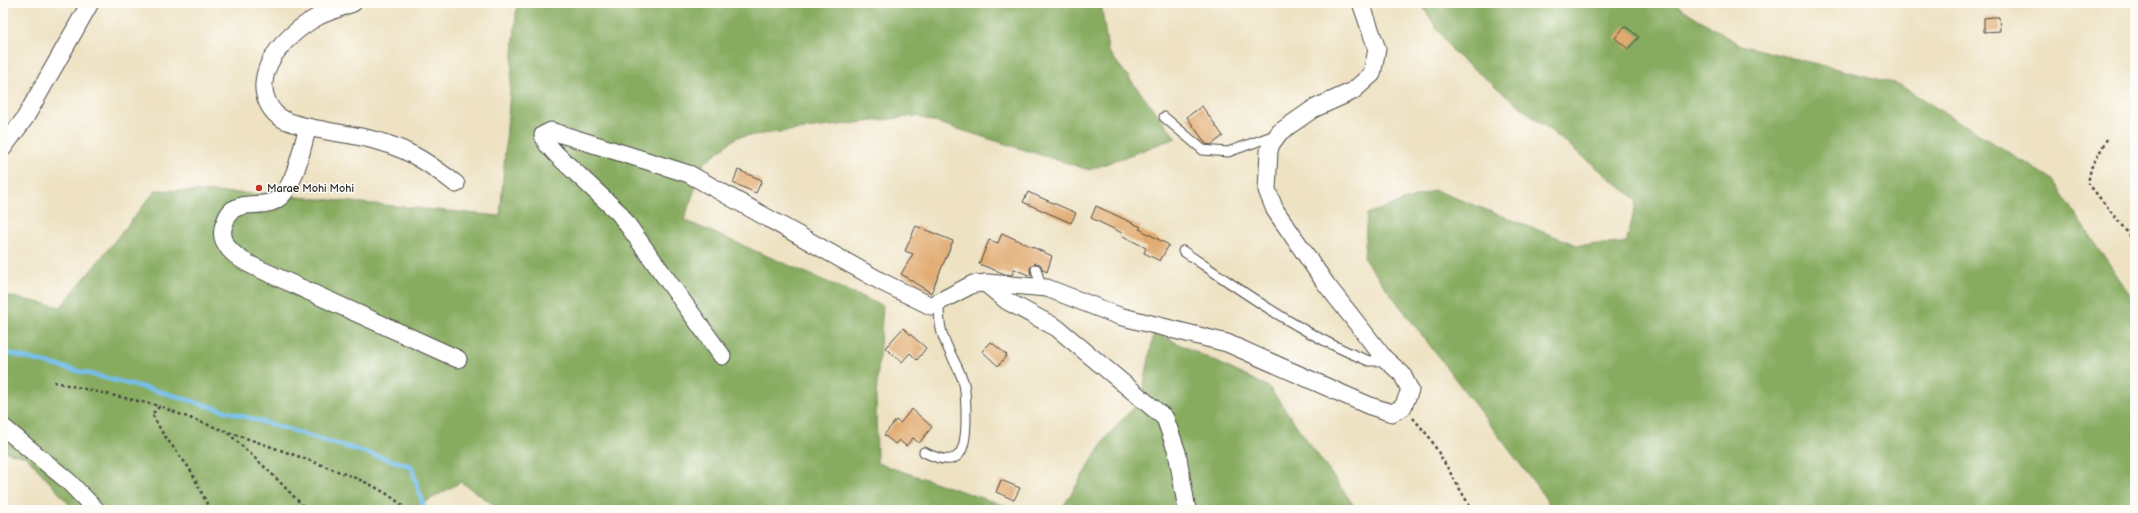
<svg xmlns="http://www.w3.org/2000/svg" width="2138" height="513" font-family="'Balsamiq Sans',sans-serif">
<rect width="100%" height="100%" fill="#fdfcf7"/>
<filter id="ink" filterUnits="userSpaceOnUse"><feTurbulence type="fractalNoise" baseFrequency=".025" numOctaves="2"/><feDisplacementMap in="SourceGraphic" scale="8" xChannelSelector="R" yChannelSelector="G"/><feConvolveMatrix kernelMatrix="1 2 1 2 8 2 1 2 1" color-interpolation-filters="sRGB"/></filter>
<filter id="wash" filterUnits="userSpaceOnUse"><feTurbulence type="fractalNoise" baseFrequency=".012" numOctaves="4" result="noise"/><feDisplacementMap in="SourceGraphic" scale="16" xChannelSelector="R" yChannelSelector="G"/><feGaussianBlur stdDeviation="0.9" result="paint"/><feColorMatrix in="noise" values="0 0 0 0 0 0 0 0 0 0 0 0 0 0 0 0 0 1.4 0 .05"/><feComposite in="paint" operator="in"/></filter>
<g filter="url(#wash)">
<rect width="100%" height="100%" fill="#eee2c3"/>
<g fill="#87ac61" stroke="#596c46">
<path d="M 517,3 L 1101,3 L 1108,51 L 1176,138 L 1089,170 L 916,116 L 737,137 L 704,163 L 684,220 L 883,306 L 876,397 L 877,463 L 1018,510 L 501,510 L 461,482 L 411,510 L 74,510 L 27,457 L 3,451 L 3,295 L 61,307 L 156,190 L 267,194 L 500,216 Z"/>
<path d="M 1420,3 L 1673,3 L 1740,45 L 1898,84 L 2052,179 L 2135,302 L 2135,510 L 1552,510 L 1542,493 L 1364,259 L 1367,214 L 1435,190 L 1577,245 L 1626,243 L 1637,200 L 1455,54 Z"/>
<path d="M 1154,332 L 1269,387 L 1357,510 L 1061,510 L 1107,436 L 1141,400 Z"/>
</g>
<g fill="none" stroke-linecap="round" stroke-linejoin="round">
<path stroke="#74bfed" stroke-width="4.5" d="M 3,352 L 165,393 L 411,466 L 424,507 L 427,510"/>
</g>
<g id="blocks">
<g fill="#e1aa6f">
<path d="M 1993,17 L 1999,17 L 2000,31 L 1984,32 L 1984,18 Z"/>
<path d="M 1625,26 L 1639,37 L 1628,49 L 1615,38 Z"/>
<path d="M 1202,106 L 1223,136 L 1211,145 L 1206,144 L 1187,117 Z"/>
<path d="M 738,170 L 762,180 L 756,193 L 733,183 Z"/>
<path d="M 1028,192 L 1076,213 L 1071,223 L 1023,202 Z"/>
<path d="M 1096,206 L 1141,227 L 1139,229 L 1169,245 L 1160,261 L 1144,253 L 1146,248 L 1121,235 L 1122,233 L 1091,218 Z"/>
<path d="M 916,226 L 953,241 L 931,293 L 901,274 L 913,254 L 905,251 Z"/>
<path d="M 1002,233 L 1052,256 L 1047,272 L 1043,270 L 1040,264 L 1035,263 L 1030,268 L 1031,276 L 1014,269 L 1012,275 L 1005,274 L 979,264 L 989,240 L 998,243 Z"/>
<path d="M 903,328 L 926,348 L 917,360 L 910,353 L 902,362 L 885,348 Z"/>
<path d="M 991,342 L 1007,355 L 998,366 L 982,351 Z"/>
<path d="M 912,409 L 932,427 L 919,443 L 913,438 L 906,446 L 899,440 L 895,444 L 884,435 L 896,420 L 900,423 Z"/>
<path d="M 1001,480 L 1020,488 L 1014,500 L 996,492 Z"/>
</g>
</g>
</g>
<g filter="url(#ink)">
<use href="#blocks" fill-opacity="0" stroke="#484642" stroke-width="1"/>
<g fill="none" stroke-linecap="round" stroke-linejoin="round">
<g stroke="#484642" stroke-width="11">
<g id="service">
<path d="M 1164,117 L 1203,150 L 1228,152 L 1275,135"/>
<path d="M 1183,251 C 1242,291 1302,335 1369,361 L 1377,361 L 1384,358"/>
<path d="M 1036,269 L 1041,287"/>
<path d="M 924,452 C 961,471 966,451 966,418 C 966,407 966,395 964,384 C 959,366 947,351 942,333 C 939,323 939,314 939,303"/>
</g>
</g>
<g stroke="#484642" stroke-width="19">
<g id="minor">
<path d="M 353,3 C 342,7 330,11 319,16 C 295,29 265,55 264,84 C 263,95 269,109 278,116 C 293,128 345,133 366,138 C 405,147 425,160 456,184"/>
<path d="M 308,127 C 302,146 297,177 284,193 C 269,211 252,200 236,208 C 230,210 227,216 225,222 C 215,244 238,259 255,267 L 458,359"/>
<path d="M 3,148 L 25,118 L 90,3"/>
<path d="M 985,283 L 1007,301 L 1057,328 L 1165,418 L 1177,452 L 1187,510"/>
<path d="M 722,356 L 619,213 L 557,155 L 547,144 L 543,135 L 551,131 L 689,174 L 884,283 L 931,306 L 973,284 L 988,283 L 1047,288 L 1119,316 L 1227,343 L 1370,406 L 1392,413 L 1403,407 L 1410,390 L 1402,374 L 1384,358 L 1326,284 L 1275,210 L 1267,190 L 1269,151 L 1271,144 L 1280,132 L 1313,109 L 1353,91 L 1372,74 L 1377,49 L 1361,3"/>
<path d="M 3,427 L 68,481 L 96,510"/>
</g>
</g>
<g stroke="#484642" stroke-width="2.5" stroke-dasharray="3 3" stroke-linecap="butt">
<path d="M 2107,139 L 2091,168 L 2088,183 L 2135,242"/>
<path d="M 54,382 L 160,406"/>
<path d="M 1413,418 L 1430,438 L 1472,510"/>
<path d="M 228,433 L 272,474 L 307,510"/>
<path d="M 210,510 L 190,469 L 163,434 L 152,414 L 160,406 C 214,429 270,445 324,466 C 353,477 384,487 407,510"/>
</g>
<use href="#service" stroke="#fff" stroke-width="9"/>
<use href="#minor" stroke="#fff" stroke-width="17"/>
</g>
</g>
<circle fill="#c8321e" stroke="#fdfcf7" stroke-width="1.5" cx="259" cy="188" r="4"/>
<g text-anchor="middle" dominant-baseline="central" stroke-width="3" stroke-linejoin="round" paint-order="stroke">
<g font-size="11" fill="#2b2b2b" stroke="#fdfcf7" text-anchor="start">
<text x="267" y="188">Marae Mohi Mohi</text>
</g>
</g>
<rect width="2138" height="513" fill="none" stroke="#fdfcf7" stroke-width="16"/>
</svg>
